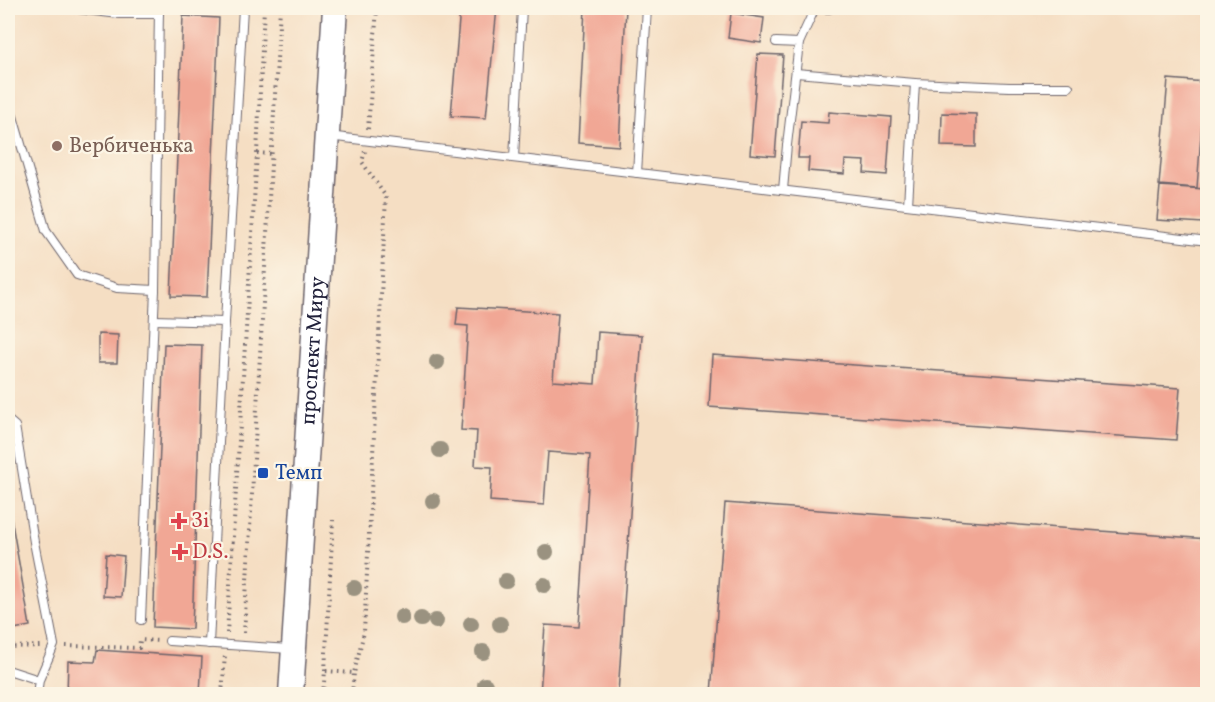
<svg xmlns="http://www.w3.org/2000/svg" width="1215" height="702" font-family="Vollkorn,serif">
<rect width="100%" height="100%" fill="#fcf5e5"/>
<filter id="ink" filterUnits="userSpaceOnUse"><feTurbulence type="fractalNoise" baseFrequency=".0167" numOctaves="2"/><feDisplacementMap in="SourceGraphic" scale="12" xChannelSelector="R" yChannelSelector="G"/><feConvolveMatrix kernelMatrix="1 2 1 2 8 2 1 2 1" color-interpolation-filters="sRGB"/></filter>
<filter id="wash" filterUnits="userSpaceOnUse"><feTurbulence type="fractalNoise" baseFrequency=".008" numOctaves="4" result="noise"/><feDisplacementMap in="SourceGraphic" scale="24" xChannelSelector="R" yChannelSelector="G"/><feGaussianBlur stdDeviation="1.35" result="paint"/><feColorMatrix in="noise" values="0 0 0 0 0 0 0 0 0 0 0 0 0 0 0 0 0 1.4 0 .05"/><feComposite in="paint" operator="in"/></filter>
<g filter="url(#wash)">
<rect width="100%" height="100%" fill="#f5dec3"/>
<g id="blocks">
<g fill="#f1a795">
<path d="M 460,8 L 497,8 L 486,118 L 451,116 Z"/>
<path d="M 585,8 L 626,8 L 619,146 L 578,143 Z"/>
<path d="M 731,13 L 764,18 L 761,43 L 728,38 Z"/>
<path d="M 183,16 L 219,18 L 207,297 L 171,296 Z"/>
<path d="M 758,54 L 783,55 L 775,156 L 750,154 Z"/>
<path d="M 1168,79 L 1205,82 L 1197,188 L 1159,185 Z"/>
<path d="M 829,112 L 891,117 L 887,175 L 864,173 L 865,161 L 845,160 L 844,174 L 808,171 L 809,158 L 798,158 L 801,121 L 828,123 Z"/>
<path d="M 942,113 L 976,114 L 976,147 L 941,146 Z"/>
<path d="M 8,156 L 14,178 L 8,180 Z"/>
<path d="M 1160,186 L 1205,189 L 1203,223 L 1157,220 Z"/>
<path d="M 458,307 L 558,313 L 553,381 L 595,384 L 598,332 L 642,335 L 618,694 L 540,694 L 545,625 L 579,627 L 590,455 L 548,452 L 544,505 L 490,501 L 492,467 L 475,466 L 477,431 L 461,430 L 468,326 L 456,325 Z"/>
<path d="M 98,334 L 118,335 L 117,363 L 98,363 Z"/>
<path d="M 164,344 L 202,345 L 192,629 L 153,627 Z"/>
<path d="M 712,355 L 1180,388 L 1176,440 L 709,407 Z"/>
<path d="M 725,503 L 1208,539 L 1208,694 L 711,694 Z"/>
<path d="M 8,506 L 9,506 L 30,626 L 8,630 Z"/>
<path d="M 106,554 L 124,556 L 121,597 L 103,596 Z"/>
<path d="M 97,650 L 202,657 L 200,694 L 67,694 L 68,661 L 95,662 Z"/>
</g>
</g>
</g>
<g filter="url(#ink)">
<use href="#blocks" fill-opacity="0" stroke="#6c646b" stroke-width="1.5"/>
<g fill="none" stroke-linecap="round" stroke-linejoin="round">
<g stroke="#6c646b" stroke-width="10">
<g id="service">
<path d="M 77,8 L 78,9 L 119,14 L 159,14"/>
<path d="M 812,8 L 829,9"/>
<path d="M 776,42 L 799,43 L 787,145 L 783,190"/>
<path d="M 799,43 L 815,8"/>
<path d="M 796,73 L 915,83 L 1009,87 L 1069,87"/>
<path d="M 10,106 L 46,231 L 77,275 L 117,288 L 155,290"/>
<path d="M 328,136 L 1208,241"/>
<path d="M 514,158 L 522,8"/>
<path d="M 637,173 L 647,8"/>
<path d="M 908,205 L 915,83"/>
<path d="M 154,320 L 225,322 L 209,644"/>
<path d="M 225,322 L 243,8"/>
<path d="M 8,420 L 15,426 L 34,542 L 54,645 L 39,680 L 37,694"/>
<path d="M 141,620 L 155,290 L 159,8"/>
<path d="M 169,641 L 290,649"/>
<path d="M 8,670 L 39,680"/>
</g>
</g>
<g stroke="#6c646b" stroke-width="27">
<g id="primary">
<path id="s1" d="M 291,694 L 335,8"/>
</g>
</g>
<g stroke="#6c646b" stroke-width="4" stroke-dasharray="1.5 4.5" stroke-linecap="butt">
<path d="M 368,129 L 377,8"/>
<path d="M 257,153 L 273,154"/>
<path d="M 227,633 L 257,153 L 264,8"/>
<path d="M 244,633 L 280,8"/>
<path d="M 66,646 L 139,648 L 140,640 L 159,641"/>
<path d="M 8,647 L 41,646"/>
<path d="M 325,671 L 333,520"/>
<path d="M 222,694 L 225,655"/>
<path d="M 323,694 L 325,671 L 354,673 L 364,632 L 386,197 L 362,162 L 365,151"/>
<path d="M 352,694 L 354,673"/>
</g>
<use href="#service" stroke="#fff" stroke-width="8"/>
<use href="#primary" stroke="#fff" stroke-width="24"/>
</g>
<g fill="#9a9280">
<circle cx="437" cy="362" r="8"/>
<circle cx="440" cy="450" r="8"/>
<circle cx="433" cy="501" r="8"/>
<circle cx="546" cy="552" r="8"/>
<circle cx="506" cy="581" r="8"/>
<circle cx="544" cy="585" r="8"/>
<circle cx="354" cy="588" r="8"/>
<circle cx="402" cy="617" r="8"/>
<circle cx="421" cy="619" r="8"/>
<circle cx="436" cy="621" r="8"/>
<circle cx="471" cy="624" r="8"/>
<circle cx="500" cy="624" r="8"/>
<circle cx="483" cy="652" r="8"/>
<circle cx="485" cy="685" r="8"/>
</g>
</g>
<circle fill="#8d6e63" stroke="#fcf5e5" stroke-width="2" cx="57" cy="146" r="6"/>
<rect fill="#1a4fb4" stroke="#fcf5e5" stroke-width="2" x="257" y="467" width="12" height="12" rx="3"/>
<g fill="#e0444e" stroke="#fcf5e5" stroke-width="2">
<path d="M176 512h6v6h6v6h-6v6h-6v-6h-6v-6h6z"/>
<path d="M177 543h6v6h6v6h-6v6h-6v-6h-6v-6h6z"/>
</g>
<g text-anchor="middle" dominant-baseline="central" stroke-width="4.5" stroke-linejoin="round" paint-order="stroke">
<g font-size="21" fill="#785e54" stroke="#fcf5e5" text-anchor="start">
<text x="69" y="146">Вербиченька</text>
</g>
<g font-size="21" fill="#22223b" stroke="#fcf5e5">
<text stroke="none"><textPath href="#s1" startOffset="344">проспект Миру</textPath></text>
</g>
<g font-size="21" fill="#164399" stroke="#fcf5e5" text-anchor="start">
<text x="275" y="473">Темп</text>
</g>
<g font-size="21" fill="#be3a42" stroke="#fcf5e5" text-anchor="start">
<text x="191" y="521">Зі</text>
<text x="192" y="552">D.S.</text>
</g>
</g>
<rect width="1215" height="702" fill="none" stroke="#fcf5e5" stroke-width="30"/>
</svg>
